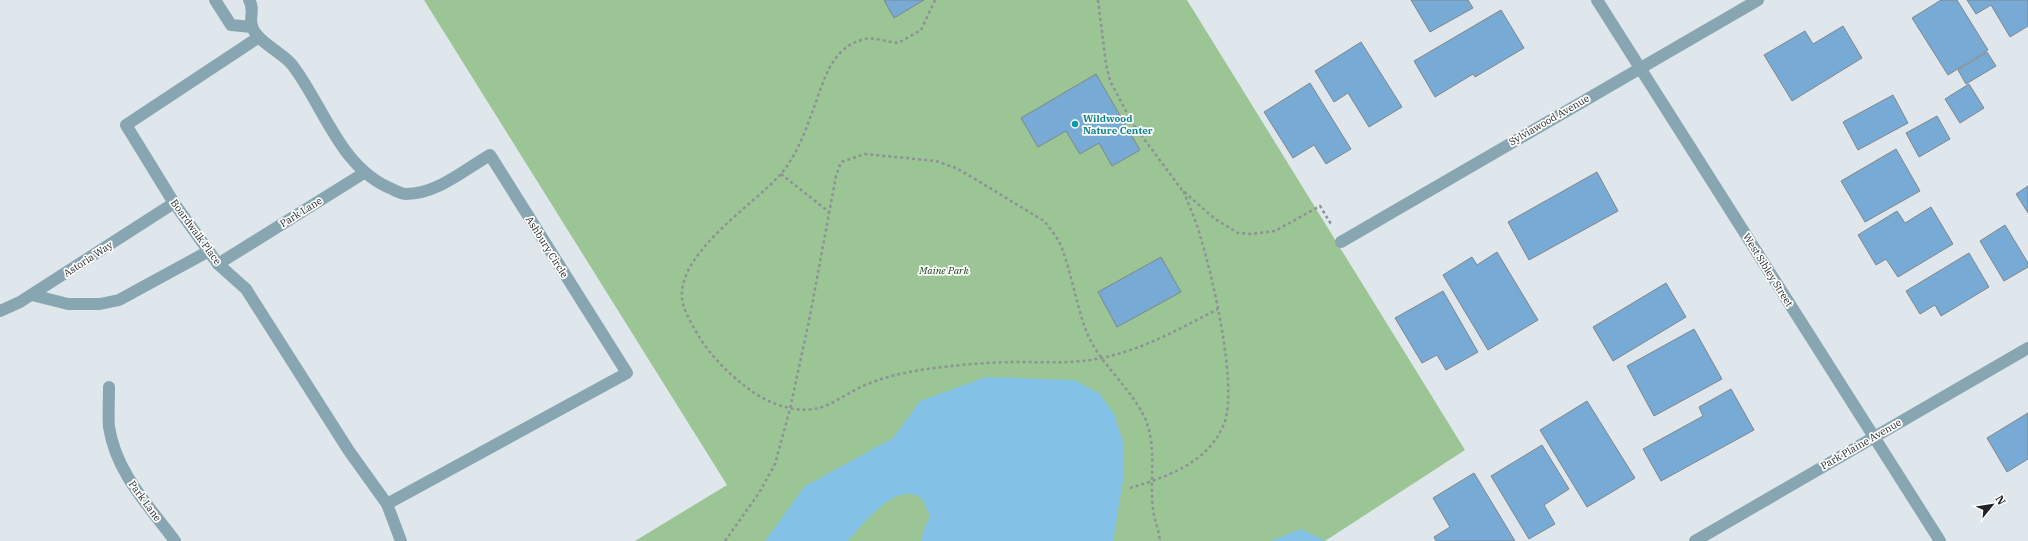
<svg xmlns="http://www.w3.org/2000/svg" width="2028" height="541" font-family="'IBM Plex Serif',serif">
<rect width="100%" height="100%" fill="#dfe6ec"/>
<path fill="#9cc595" d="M 424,0 L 1187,0 L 1465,450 L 1325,541 L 635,541 L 727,485 Z"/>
<g fill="#83c2e6">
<path d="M 986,377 L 1074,380 L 1100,394 L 1114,414 L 1124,445 L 1124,475 L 1113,541 L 921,541 L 924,529 L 930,516 L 922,498 C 918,497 914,494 910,494 C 889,491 860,527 848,541 L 765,541 L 805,486 L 893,438 L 920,401 Z"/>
<path d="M 1301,529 L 1325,541 L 1270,541 Z"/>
</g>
<g fill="#77abd5" stroke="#80868c">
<path d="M 884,0 L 924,0 L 894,18 Z"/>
<path d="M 1411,0 L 1468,0 L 1473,8 L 1430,32 Z"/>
<path d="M 1941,0 L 1957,0 L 1988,50 L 1948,75 L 1912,18 Z"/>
<path d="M 1967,0 L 2028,0 L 2028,26 L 2010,37 L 1991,5 L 1976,14 Z"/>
<path d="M 1501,10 L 1524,48 L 1475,77 L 1473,74 L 1435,97 L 1414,61 Z"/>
<path d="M 1843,26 L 1862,58 L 1792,101 L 1764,55 L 1805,31 L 1813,44 Z"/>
<path d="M 1361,42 L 1402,107 L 1369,127 L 1348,93 L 1334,102 L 1315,71 Z"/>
<path d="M 1987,52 L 1996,66 L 1966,84 L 1958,70 Z"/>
<path d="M 1096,74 L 1140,150 L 1112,166 L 1099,143 L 1080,154 L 1066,131 L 1038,147 L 1021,118 Z"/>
<path d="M 1310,83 L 1351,149 L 1326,164 L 1314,145 L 1293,158 L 1264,112 Z"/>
<path d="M 1969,84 L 1984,108 L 1960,123 L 1945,99 Z"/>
<path d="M 1893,95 L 1908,123 L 1858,150 L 1843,122 Z"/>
<path d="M 1937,116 L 1950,139 L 1919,157 L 1906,133 Z"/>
<path d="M 1896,149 L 1920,191 L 1865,222 L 1841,181 Z"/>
<path d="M 1597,172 L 1618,211 L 1529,260 L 1508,222 Z"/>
<path d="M 2028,186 L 2028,213 L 2016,194 Z"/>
<path d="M 1931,207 L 1953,244 L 1898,277 L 1886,259 L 1876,265 L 1858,235 L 1897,211 L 1905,223 Z"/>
<path d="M 2005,225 L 2028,263 L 2028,267 L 2004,281 L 1980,241 Z"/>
<path d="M 1497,252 L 1538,320 L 1488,350 L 1443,275 L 1472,257 L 1477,265 Z"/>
<path d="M 1969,253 L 1989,287 L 1941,316 L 1935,305 L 1920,314 L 1906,291 Z"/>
<path d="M 1161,257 L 1181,292 L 1117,327 L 1098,292 Z"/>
<path d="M 1666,283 L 1686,317 L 1613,361 L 1593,327 Z"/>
<path d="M 1443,291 L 1478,352 L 1446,370 L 1437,355 L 1422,363 L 1395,318 Z"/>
<path d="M 1694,329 L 1722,379 L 1654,416 L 1627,366 Z"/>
<path d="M 1731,389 L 1754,430 L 1661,481 L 1643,449 L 1703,416 L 1699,407 Z"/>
<path d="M 1587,401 L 1635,478 L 1587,507 L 1540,430 Z"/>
<path d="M 2028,413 L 2028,459 L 2007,472 L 1987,438 Z"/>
<path d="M 1542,445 L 1569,489 L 1544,505 L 1555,524 L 1529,539 L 1491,476 Z"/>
<path d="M 1474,473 L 1515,541 L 1436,541 L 1434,537 L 1450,527 L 1433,498 Z"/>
</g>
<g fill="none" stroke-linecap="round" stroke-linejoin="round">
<g stroke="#8d9296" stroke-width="2.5" stroke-dasharray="3 3" stroke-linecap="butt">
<path d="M 935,0 L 921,30 L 898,43 C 888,42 874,37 865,39 C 830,47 824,82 813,110 C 805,132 796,157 780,175 C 753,205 679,252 682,297 C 682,307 689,319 694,328 C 708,354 729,375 753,392 C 773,406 804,416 827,405 C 841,399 854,389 870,383 C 888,376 907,372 927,369 C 955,365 990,362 1019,362 C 1047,362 1074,364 1101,358 C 1142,350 1181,328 1218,309"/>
<path d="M 1098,0 L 1106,64 L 1110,81 L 1133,124 L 1182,190 L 1215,219 L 1238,233 L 1251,234 L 1275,231 L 1320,206 L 1331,224"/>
<path d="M 781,174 L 829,212"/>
<path d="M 1130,488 C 1167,477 1211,462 1225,421 C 1237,383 1213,278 1201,239 C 1197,222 1189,206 1183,190"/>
<path d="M 725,541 L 759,493 L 775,464 L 790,409 L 810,316 L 836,176 L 841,162 L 865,154 L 936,161 L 956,168 L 975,179 L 1044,221 C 1050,228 1057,237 1061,246 C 1072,274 1076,305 1087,333 C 1100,364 1129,386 1144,416 C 1158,446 1149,477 1153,509 C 1154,519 1159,530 1160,541"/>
</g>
<g stroke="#88a6b1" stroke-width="12">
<path d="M 215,0 L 231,25 L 252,27"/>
<path d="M 249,0 C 255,9 249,17 252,26 C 256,42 284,53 293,66 C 324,107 341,169 392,189 C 396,191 401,194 406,194 C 437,194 464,170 490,155 L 627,373 L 387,504"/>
<path d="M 1597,0 L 1940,541"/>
<path d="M 259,37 L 126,125 L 174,203 L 218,264 L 246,289 L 349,451 L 387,504 L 401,541"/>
<path d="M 1341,242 L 1758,0"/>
<path d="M 218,264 L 364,173"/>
<path d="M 32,295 L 68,304 L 100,304 L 119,300 L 209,251"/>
<path d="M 0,311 L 20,302 L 174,203"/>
<path d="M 109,387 C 109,400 108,415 109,427 C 116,473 149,506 175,541"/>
<path d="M 1695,541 L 2028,348"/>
</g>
</g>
<circle fill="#0f9aa8" stroke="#fff" stroke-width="1.5" cx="1075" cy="124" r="4"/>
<g text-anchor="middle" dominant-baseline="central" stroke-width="3.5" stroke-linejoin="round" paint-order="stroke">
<g font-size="10" font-weight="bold" fill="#0d838f" stroke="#fff" text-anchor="start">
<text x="1083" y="118">Wildwood<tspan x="1083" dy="12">Nature Center</tspan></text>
</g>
<g font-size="10" fill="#1f2124" stroke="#fff">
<text transform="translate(1549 120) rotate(-30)">Sylviawood Avenue</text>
<text transform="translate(301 212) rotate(-32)">Park Lane</text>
<text transform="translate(196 232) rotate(54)">Boardwalk Place</text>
<text transform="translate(547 247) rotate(58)">Ashbury Circle</text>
<text transform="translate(88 259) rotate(-33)">Astoria Way</text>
<text transform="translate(1768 270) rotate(58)">West Sibley Street</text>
<text transform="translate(1861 444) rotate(-30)">Park Plaine Avenue</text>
<text transform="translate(145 501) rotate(54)">Park Lane</text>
</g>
<g font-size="10" font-style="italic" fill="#0c3806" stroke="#fff">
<text x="944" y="270">Maine Park</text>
</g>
</g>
<g transform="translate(1992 505) rotate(60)" stroke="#ffffff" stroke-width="3" paint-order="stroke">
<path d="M0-3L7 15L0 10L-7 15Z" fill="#1f2124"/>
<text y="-6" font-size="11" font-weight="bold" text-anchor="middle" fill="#1f2124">N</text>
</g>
</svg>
